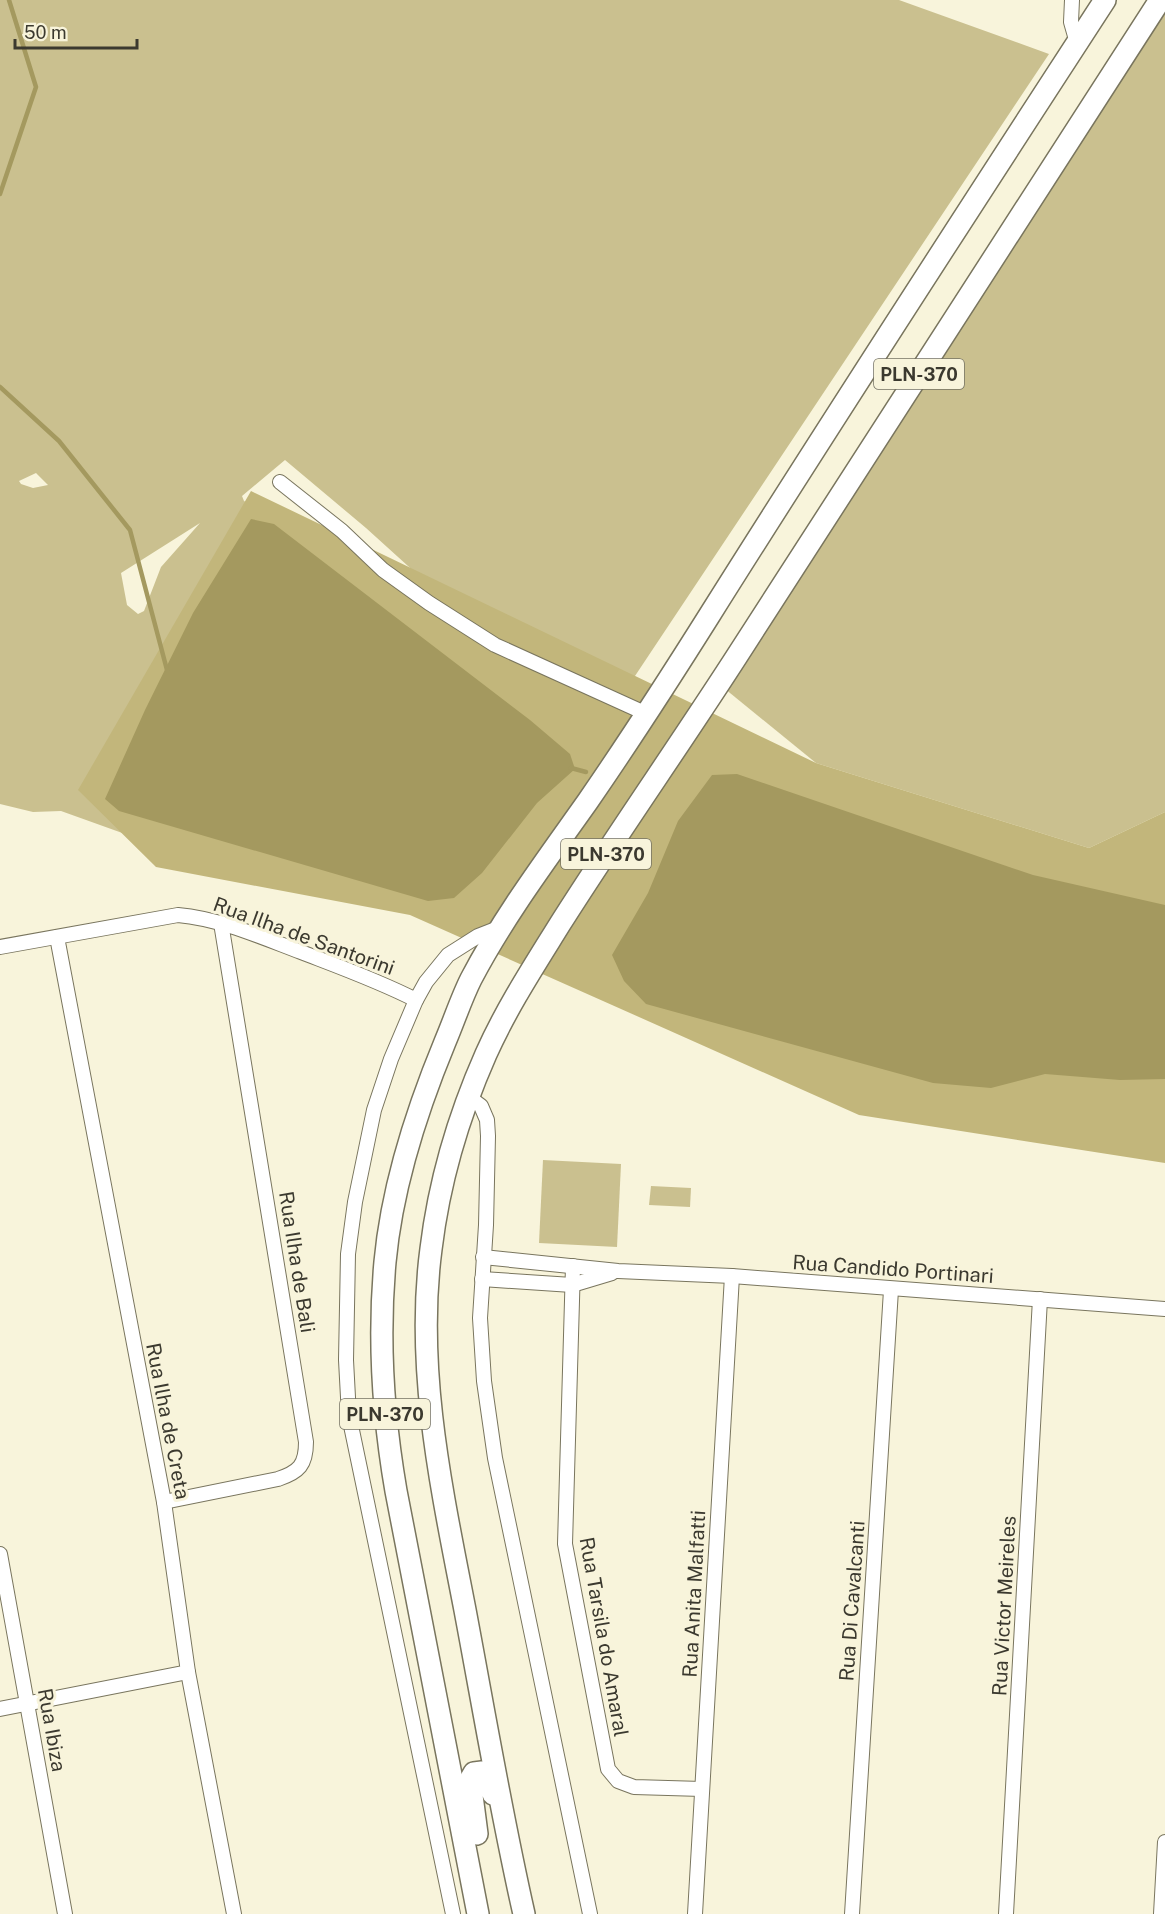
<svg xmlns="http://www.w3.org/2000/svg" width="1165" height="1914" font-family="'Public Sans',sans-serif">
<rect width="100%" height="100%" fill="#f8f4db"/>
<g fill="#cac08f" fill-rule="evenodd">
<path d="M 0,0 L 899,0 L 1049,54 L 625,691 L 440,595 L 366,528 L 285,460 L 242,496 L 244,501 L 272,516 L 139,839 L 61,811 L 33,812 L 0,804 ZM 36,473 L 48,485 L 33,488 L 21,484 L 19,481 ZM 200,523 L 161,567 L 144,611 L 138,614 L 127,605 L 121,573 Z"/>
<path d="M 1165,0 L 1165,812 L 1089,848 L 816,763 L 719,684 Z"/>
<path d="M 543,1160 L 621,1164 L 617,1247 L 539,1243 Z"/>
<path d="M 651,1186 L 691,1188 L 690,1207 L 649,1205 Z"/>
</g>
<path fill="#c2b67b" d="M 251,491 L 816,763 L 1089,848 L 1165,812 L 1165,1163 L 859,1115 L 410,915 L 156,867 L 78,790 Z"/>
<g fill="#a4995f">
<path d="M 251,519 L 274,524 L 530,720 L 570,754 L 575,769 L 537,803 L 482,873 L 454,898 L 428,901 L 119,811 L 105,799 L 145,710 L 193,613 Z"/>
<path d="M 737,774 L 1033,875 L 1165,905 L 1165,1079 L 1120,1080 L 1045,1074 L 991,1088 L 933,1083 L 646,1004 L 624,981 L 612,955 L 648,893 L 678,821 L 712,775 Z"/>
</g>
<g fill="none" stroke-linecap="round" stroke-linejoin="round">
<g stroke="#a4995f" stroke-width="4.5">
<path d="M 0,194 L 36,87 L 9,0"/>
<path d="M 0,387 L 59,441 L 130,530 L 167,670"/>
<path d="M 571,768 L 586,772"/>
</g>
<g stroke="#79755e" stroke-width="16">
<g id="minor">
<path d="M 1072,0 L 1071,22 L 1077,43"/>
<path d="M 280,482 L 342,531 L 383,570 L 429,603 L 495,645 L 647,714"/>
<path d="M 57,937 L 164,1502 L 188,1672 L 234,1914"/>
<path d="M 0,947 L 178,915 C 221,919 261,937 301,952 C 340,967 379,981 416,1000"/>
<path d="M 469,1097 L 481,1106 L 487,1120 L 488,1136 L 486,1225 L 480,1318 L 484,1381 L 495,1458 L 590,1914"/>
<path d="M 483,1257 L 618,1271 L 732,1276 L 1165,1309"/>
<path d="M 573,1266 L 565,1544 L 608,1769 L 618,1781 L 634,1787 L 702,1789"/>
<path d="M 482,1279 L 572,1285 L 612,1273"/>
<path d="M 164,1502 L 278,1479 C 299,1472 306,1465 306,1442 L 221,923"/>
<path d="M 0,1554 L 65,1914"/>
<path d="M 0,1709 L 188,1672"/>
<path d="M 453,1914 L 349,1416 L 346,1360 L 348,1254 L 355,1202 L 374,1110 L 391,1059 L 416,1000 L 426,982 L 448,955 L 478,936 L 501,927"/>
<path d="M 695,1914 L 732,1276"/>
<path d="M 852,1914 L 891,1290"/>
<path d="M 1006,1914 L 1040,1299"/>
<path d="M 1161,1914 L 1165,1842"/>
</g>
</g>
<g stroke="#79755e" stroke-width="24">
<g id="primary">
<path d="M 477,1834 L 470,1780 L 474,1773 L 482,1772 L 489,1777 L 493,1794"/>
<path d="M 478,1914 L 396,1491 C 383,1416 378,1339 385,1262 C 392,1186 416,1112 445,1042 C 454,1021 461,999 471,979 C 504,916 547,859 588,801 C 630,740 670,678 709,616 C 839,409 972,205 1105,0"/>
<path d="M 524,1914 C 501,1813 484,1711 465,1610 C 442,1491 415,1370 431,1249 C 439,1183 459,1115 486,1054 C 506,1009 534,966 560,924 C 617,834 679,746 737,656 C 878,438 1019,219 1160,0"/>
</g>
</g>
<use href="#minor" stroke="#fff" stroke-width="14"/>
<use href="#primary" stroke="#fff" stroke-width="21"/>
</g>
<g text-anchor="middle" dominant-baseline="central" stroke-width="6" stroke-linejoin="round" paint-order="stroke">
<g fill="#f8f4db" stroke="#747163" stroke-width="1.5">
<rect x="874" y="359" width="90" height="30" rx="4.5"/>
<rect x="561" y="839" width="90" height="30" rx="4.5"/>
<rect x="340" y="1399" width="90" height="30" rx="4.5"/>
</g>
<g font-size="18" font-weight="bold" fill="#3b392f">
<text x="919" y="374">PLN-370</text>
<text x="606" y="854">PLN-370</text>
<text x="385" y="1414">PLN-370</text>
</g>
<g font-size="20" fill="#3b392f" stroke="#f8f4db">
<text transform="translate(304 936) rotate(20)">Rua Ilha de Santorini</text>
<text transform="translate(297 1262) rotate(81)">Rua Ilha de Bali</text>
<text transform="translate(893 1269) rotate(4)">Rua Candido Portinari</text>
<text transform="translate(168 1421) rotate(79)">Rua Ilha de Creta</text>
<text transform="translate(694 1594) rotate(-87)">Rua Anita Malfatti</text>
<text transform="translate(852 1601) rotate(-86)">Rua Di Cavalcanti</text>
<text transform="translate(1004 1606) rotate(-87)">Rua Victor Meireles</text>
<text transform="translate(604 1637) rotate(80)">Rua Tarsila do Amaral</text>
<text transform="translate(52 1730) rotate(80)">Rua Ibiza</text>
</g>
</g>
<path d="M15 39v9h122v-9" fill="none" stroke="#3b392f" stroke-width="3"/>
<text x="24" y="39" font-size="18" fill="#3b392f" stroke="#f8f4db" stroke-width="4.5" paint-order="stroke">50 m</text>
</svg>
